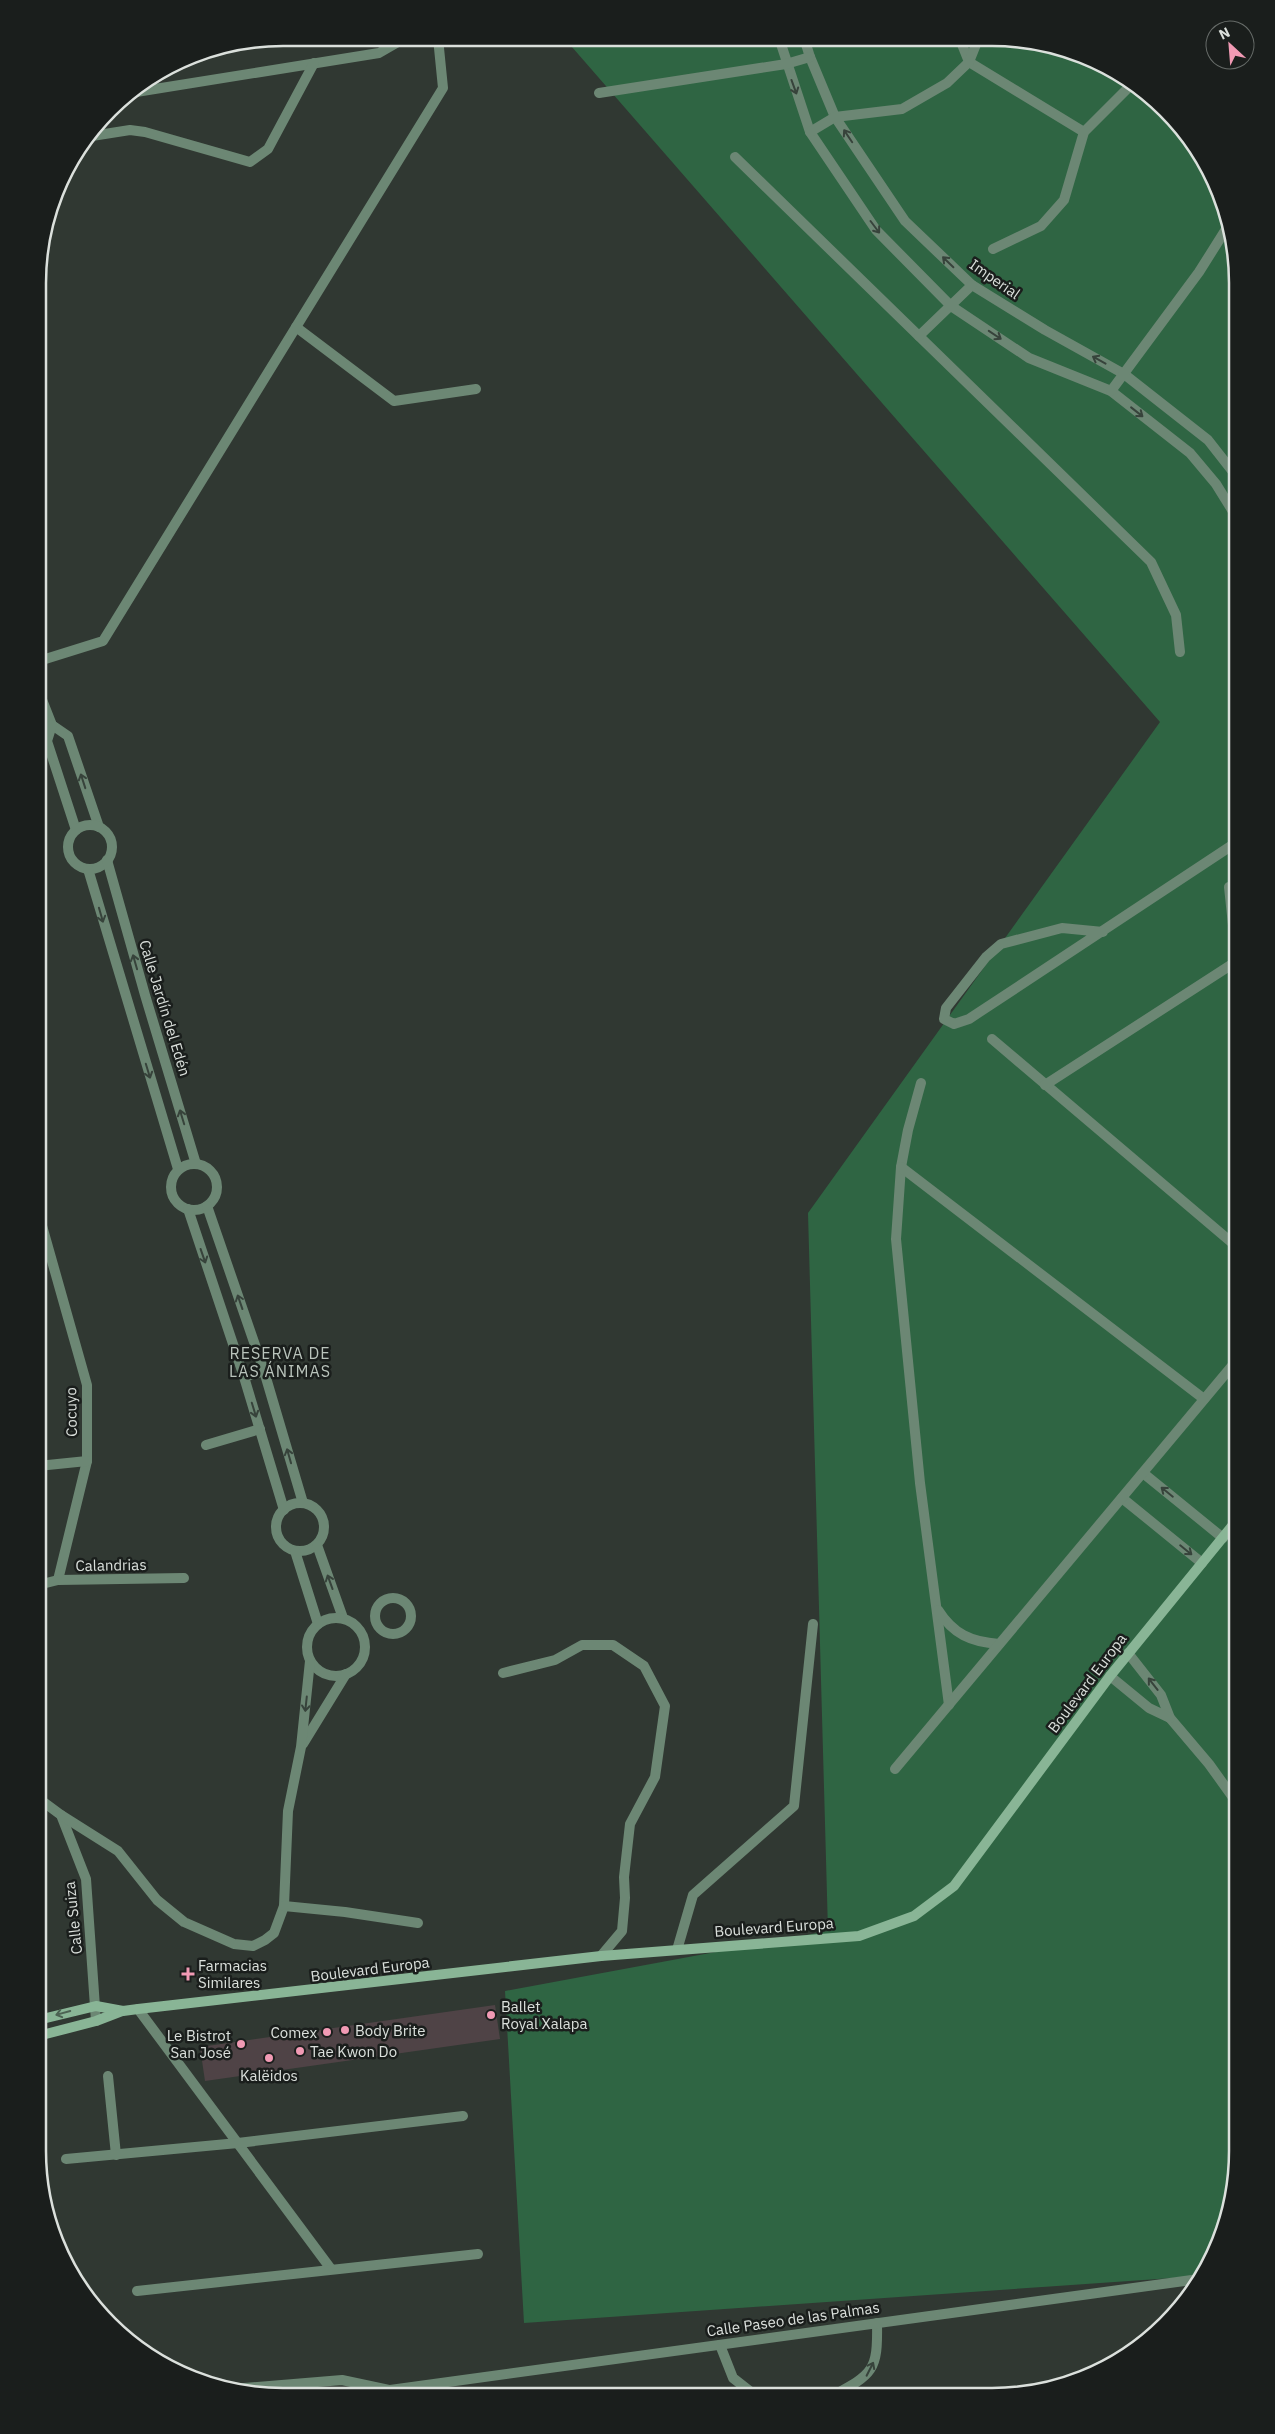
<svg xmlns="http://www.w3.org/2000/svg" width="1275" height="2434" font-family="'IBM Plex Sans',sans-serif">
<rect width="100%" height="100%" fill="#303832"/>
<path fill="#2f6543" d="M 565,39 L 1040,42 L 1101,63 L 1154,99 L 1196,147 L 1225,204 L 1237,283 L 1237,2168 L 1219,2245 L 1201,2276 L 524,2323 L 505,1991 L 828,1931 L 808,1213 L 1160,722 Z"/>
<path fill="#4f4346" d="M 495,2005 L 500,2039 L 205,2081 L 200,2047 Z"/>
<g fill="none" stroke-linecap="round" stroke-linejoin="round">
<g stroke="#6c8774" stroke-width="10">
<path d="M 503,1673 L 555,1660 L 582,1645 L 613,1645 L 644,1666 L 665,1706 L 655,1777 L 630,1824 L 624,1877 L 625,1898 L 622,1931 L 601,1956"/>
<path d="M 677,1950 L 693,1895 L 794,1806 L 813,1624"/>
</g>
<g stroke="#6c8774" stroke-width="10">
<path d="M 780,41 L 810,132 L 876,230 L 951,306 L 1029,358 L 1111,391 L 1190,453 L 1216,484 L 1237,518"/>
<path d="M 805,41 L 810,57 L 835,117 L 905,221 L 972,285 L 1045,330 L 1124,374 L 1208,440 L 1237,477"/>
<path d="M 961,42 L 969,62 L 1084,132"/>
<path d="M 130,93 L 379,53 L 405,38"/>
<path d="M 599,93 L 786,64 L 810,57"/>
<path d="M 810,132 L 835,117 L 902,109 L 947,83 L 969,62 L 977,42"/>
<path d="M 92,136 L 130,130 L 145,132 L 250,162 L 268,149 L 314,63"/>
<path d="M 735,157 L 1151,562 L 1176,615 L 1180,652"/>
<path d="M 993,249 L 1041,226 L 1064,200 L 1084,132 L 1132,84"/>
<path d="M 296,327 L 394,401 L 476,389"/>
<path d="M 919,336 L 972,285"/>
<path d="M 1111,391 L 1199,272 L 1228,226"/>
<path d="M 39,661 L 103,641 L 443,88 L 438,38"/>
<path d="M 39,692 L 52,725 L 68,736 L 99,827"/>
<path d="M 52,725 L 47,741 L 76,830"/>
<circle cx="90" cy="847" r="22"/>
<path d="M 107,860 L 145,995 L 196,1164"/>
<path d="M 88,869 L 178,1169"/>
<path d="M 1229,887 L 1237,963"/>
<path d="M 1103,932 L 1062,928 L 1001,944 L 986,957 L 946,1008 L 944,1019 L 954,1024 L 969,1019 L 1237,842"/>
<path d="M 992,1039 L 1237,1247"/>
<path d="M 921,1083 L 908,1130 L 901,1167 L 896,1239 L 920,1483 L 949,1705"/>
<path d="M 1045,1085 L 1237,961"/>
<circle cx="194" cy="1187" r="23"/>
<path d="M 901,1167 L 1204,1399"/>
<path d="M 207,1206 L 264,1371 L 303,1503"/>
<path d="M 188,1209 L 244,1377 L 284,1510"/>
<path d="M 39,1215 L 87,1385 L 87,1461 L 58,1580"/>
<path d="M 244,1377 L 264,1371"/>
<path d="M 206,1445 L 260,1429"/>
<path d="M 38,1466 L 87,1461"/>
<path d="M 1143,1473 L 1223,1538"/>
<path d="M 1122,1498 L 1202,1563"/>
<circle cx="300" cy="1527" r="24"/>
<path d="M 317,1545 L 343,1618"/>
<path d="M 295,1551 L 318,1624"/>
<path d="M 38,1585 L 58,1580 L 184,1578"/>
<circle cx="393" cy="1616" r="18"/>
<path d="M 938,1610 C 953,1634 971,1642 999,1644"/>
<circle cx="336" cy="1647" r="29"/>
<path d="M 303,1744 L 346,1674"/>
<path d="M 895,1769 L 1237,1360"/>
<path d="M 38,1798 L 61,1815 L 86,1879 L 96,2021"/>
<path d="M 61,1815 L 118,1851 L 157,1900 L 184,1922 L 234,1944 L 253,1946 L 265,1940 L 274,1933 L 284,1906 L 288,1811 L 301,1747 L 310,1661"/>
<path d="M 284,1906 L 345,1912 L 418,1923"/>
<path d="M 138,2009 L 331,2269"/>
<path d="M 108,2076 L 116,2155"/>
<path d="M 66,2159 L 238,2143 L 463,2116"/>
<path d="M 137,2291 L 478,2254"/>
<path d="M 720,2345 L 733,2378 L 756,2396"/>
<path d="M 832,2396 C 873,2374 878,2371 877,2323"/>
</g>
<g stroke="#6c8774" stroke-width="10">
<path d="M 1128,1653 L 1161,1695 L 1170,1718 L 1209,1764 L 1237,1803"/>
<path d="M 1110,1676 L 1149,1708 L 1170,1718"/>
<path d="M 232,2389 L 342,2380 L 389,2390"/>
<path d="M 375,2395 L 390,2390 L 1199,2279"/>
</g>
<g stroke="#89b596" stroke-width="10">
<path d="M 38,2020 L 96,2006 L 123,2011 L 138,2009 L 601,1956 L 859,1936 L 914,1916 L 954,1886 L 1110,1676 L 1237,1520"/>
<path d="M 38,2036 L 96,2021 L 122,2011"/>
</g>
</g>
<defs><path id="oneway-shaft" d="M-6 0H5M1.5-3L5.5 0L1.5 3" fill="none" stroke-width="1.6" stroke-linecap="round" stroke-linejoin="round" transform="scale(1.25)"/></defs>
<g stroke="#37433b">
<use href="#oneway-shaft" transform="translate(794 87) rotate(70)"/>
<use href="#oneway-shaft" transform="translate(848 136) rotate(-124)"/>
<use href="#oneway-shaft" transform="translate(875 227) rotate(53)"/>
<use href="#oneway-shaft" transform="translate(948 262) rotate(-136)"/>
<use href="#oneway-shaft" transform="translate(995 335) rotate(34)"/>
<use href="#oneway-shaft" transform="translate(1099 360) rotate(-151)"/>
<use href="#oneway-shaft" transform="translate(1137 412) rotate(38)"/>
<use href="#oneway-shaft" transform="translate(83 781) rotate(-108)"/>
<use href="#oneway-shaft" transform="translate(101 915) rotate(74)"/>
<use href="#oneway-shaft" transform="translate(135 962) rotate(-106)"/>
<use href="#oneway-shaft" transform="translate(148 1071) rotate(73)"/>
<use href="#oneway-shaft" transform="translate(182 1117) rotate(-107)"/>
<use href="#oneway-shaft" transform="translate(203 1256) rotate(71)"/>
<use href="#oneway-shaft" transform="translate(240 1302) rotate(-109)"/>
<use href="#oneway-shaft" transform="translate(254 1410) rotate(73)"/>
<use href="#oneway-shaft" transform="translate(289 1456) rotate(-106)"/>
<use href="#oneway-shaft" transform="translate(1167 1492) rotate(-141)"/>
<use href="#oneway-shaft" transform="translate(1186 1550) rotate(39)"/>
<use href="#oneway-shaft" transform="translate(330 1582) rotate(-110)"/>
<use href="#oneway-shaft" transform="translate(1153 1684) rotate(-128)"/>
<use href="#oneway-shaft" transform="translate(306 1704) rotate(96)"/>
<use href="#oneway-shaft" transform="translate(870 2369) rotate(-63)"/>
</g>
<use stroke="#4c6253" href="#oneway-shaft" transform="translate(63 2013) rotate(165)"/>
<g fill="#f19ab4" stroke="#1a1e1c" stroke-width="2">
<path d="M185.5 1966.5h5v5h5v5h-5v5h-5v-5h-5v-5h5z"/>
<circle cx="491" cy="2015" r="5"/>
<circle cx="345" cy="2030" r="5"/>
<circle cx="327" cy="2032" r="5"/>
<circle cx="241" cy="2044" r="5"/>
<circle cx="300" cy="2051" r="5"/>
<circle cx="269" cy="2058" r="5"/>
</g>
<g text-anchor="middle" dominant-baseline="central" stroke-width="5" stroke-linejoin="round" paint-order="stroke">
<g font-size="15" fill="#dbe0dc" stroke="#1a1e1c">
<text transform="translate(995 279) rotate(35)">Imperial</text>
<text transform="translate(165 1008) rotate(73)">Calle Jardín del Edén</text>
<text transform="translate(71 1412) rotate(-91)">Cocuyo</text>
<text transform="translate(111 1565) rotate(-1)">Calandrias</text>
<text transform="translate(1087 1683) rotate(-53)">Boulevard Europa</text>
<text transform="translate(73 1918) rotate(-96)">Calle Suiza</text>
<text transform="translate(774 1927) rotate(-4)">Boulevard Europa</text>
<text transform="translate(370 1969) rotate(-7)">Boulevard Europa</text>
<text transform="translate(793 2319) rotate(-8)">Calle Paseo de las Palmas</text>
</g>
<g font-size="15" fill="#dbe0dc" stroke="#1a1e1c" text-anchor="start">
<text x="198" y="1965">Farmacias<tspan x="198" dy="17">Similares</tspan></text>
<text x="501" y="2006">Ballet<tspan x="501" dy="17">Royal Xalapa</tspan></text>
<text x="355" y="2030">Body Brite</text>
<text x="317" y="2032" text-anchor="end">Comex</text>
<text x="231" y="2035" text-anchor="end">Le Bistrot<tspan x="231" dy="17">San José</tspan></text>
<text x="310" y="2051">Tae Kwon Do</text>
<text x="269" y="2075" text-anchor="middle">Kalëidos</text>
</g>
<g font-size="16" letter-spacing="1" fill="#b9c3bb" stroke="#1a1e1c">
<text x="280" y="1353">RESERVA DE<tspan x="280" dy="18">LAS ÁNIMAS</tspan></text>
</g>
</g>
<path d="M0 0H1275V2434H0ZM283 46H992A237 237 0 0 1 1229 283V2151A237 237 0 0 1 992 2388H283A237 237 0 0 1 46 2151V283A237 237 0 0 1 283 46Z" fill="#1a1e1c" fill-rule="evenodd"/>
<path fill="none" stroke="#dbe0dc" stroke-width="2.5" d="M283 46H992A237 237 0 0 1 1229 283V2151A237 237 0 0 1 992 2388H283A237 237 0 0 1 46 2151V283A237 237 0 0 1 283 46Z"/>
<g transform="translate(1230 45) rotate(334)"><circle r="24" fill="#1a1e1c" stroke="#676c69"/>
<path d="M0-4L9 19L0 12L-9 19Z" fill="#f19ab4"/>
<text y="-8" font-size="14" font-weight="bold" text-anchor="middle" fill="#dbe0dc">N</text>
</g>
</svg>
